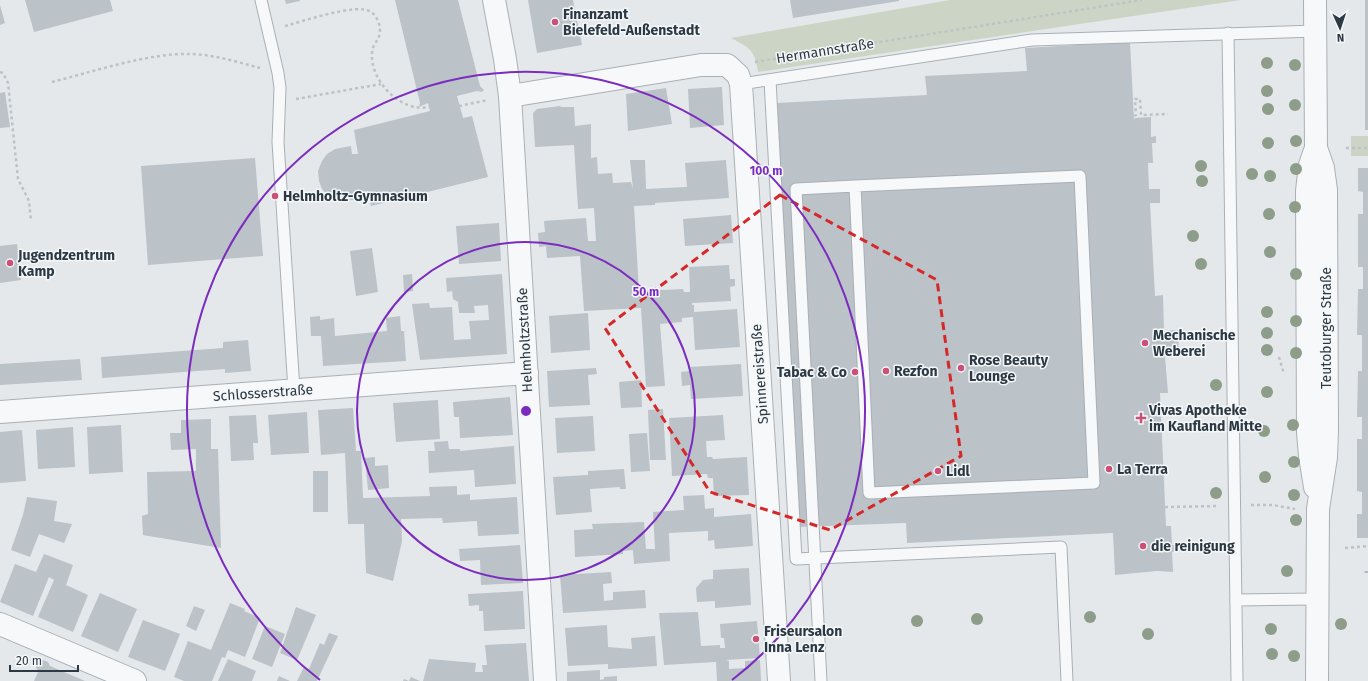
<svg xmlns="http://www.w3.org/2000/svg" width="1368" height="681" font-family="'Fira Sans',sans-serif">
<rect width="100%" height="100%" fill="#e4e8eb"/>
<g fill="#ccd5c5">
<path d="M 950,0 L 1241,0 L 758,72 C 755,50 750,48 731,38 Z"/>
<rect x="1351" y="136" width="17" height="20"/>
</g>
<g fill="#bbc2c8">
<path d="M 25,0 L 110,0 L 113,11 L 34,32 Z"/>
<path d="M 285,0 L 300,0 L 300,1 L 286,4 Z"/>
<path d="M 395,0 L 458,0 L 480,86 L 484,90 L 482,92 L 477,91 L 457,96 L 463,118 L 472,116 L 488,177 L 371,206 L 368,191 L 357,193 L 358,200 L 338,200 L 329,197 L 322,189 L 319,181 L 318,171 L 322,161 L 327,154 L 335,149 L 351,146 L 352,154 L 358,154 L 354,130 L 430,111 L 428,103 L 419,107 L 420,103 Z"/>
<path d="M 528,0 L 573,0 L 582,45 L 537,53 Z"/>
<path d="M 790,0 L 899,0 L 899,1 L 793,18 Z"/>
<rect x="1365" y="0" width="3" height="130"/>
<path d="M 0,5 L 5,23 L 0,25 Z"/>
<path d="M 1130,42 L 1134,120 L 1135,118 L 1151,117 L 1151,137 L 1156,136 L 1156,143 L 1152,143 L 1153,163 L 1148,163 L 1149,189 L 1160,189 L 1160,203 L 1150,203 L 1155,296 L 1163,295 L 1164,331 L 1178,330 L 1179,356 L 1165,357 L 1168,393 L 1160,393 L 1166,526 L 1171,526 L 1172,545 L 1176,545 L 1176,551 L 1172,552 L 1173,572 L 1157,571 L 1115,575 L 1113,533 L 907,543 L 906,523 L 799,527 L 777,103 L 927,95 L 925,76 L 1027,71 L 1025,48 Z"/>
<path d="M 722,87 L 724,125 L 690,128 L 688,89 Z"/>
<path d="M 666,88 L 672,124 L 628,131 L 626,94 Z"/>
<path d="M 5,92 L 10,127 L 0,128 L 0,93 Z"/>
<path d="M 560,106 L 561,107 L 574,107 L 575,126 L 591,124 L 591,158 L 597,157 L 598,174 L 612,173 L 613,183 L 631,182 L 633,189 L 630,160 L 645,160 L 646,189 L 687,187 L 685,163 L 726,160 L 729,198 L 655,203 L 655,205 L 634,206 L 639,291 L 683,289 L 684,292 L 690,292 L 689,267 L 729,265 L 730,279 L 735,279 L 735,286 L 730,287 L 731,301 L 692,303 L 692,305 L 694,305 L 694,312 L 737,309 L 740,347 L 695,350 L 693,317 L 682,318 L 682,322 L 660,324 L 665,386 L 646,387 L 641,308 L 584,311 L 580,256 L 547,258 L 546,246 L 539,247 L 538,233 L 545,232 L 544,221 L 586,218 L 588,241 L 596,241 L 594,208 L 578,209 L 574,145 L 535,147 L 533,113 L 537,109 Z"/>
<path d="M 255,158 L 263,256 L 148,265 L 141,166 Z"/>
<path d="M 1358,168 L 1368,168 L 1368,538 L 1357,538 L 1357,514 L 1362,514 L 1362,492 L 1357,491 L 1357,439 L 1362,439 L 1362,417 L 1357,417 L 1358,371 L 1362,371 L 1362,335 L 1357,335 L 1358,289 L 1363,289 L 1363,267 L 1358,267 L 1358,214 L 1363,214 L 1363,192 L 1358,191 Z"/>
<path d="M 731,215 L 733,243 L 685,246 L 683,219 Z"/>
<path d="M 499,223 L 501,261 L 459,264 L 456,226 Z"/>
<path d="M 17,244 L 21,280 L 0,283 L 0,246 Z"/>
<path d="M 372,248 L 378,292 L 356,296 L 350,251 Z"/>
<path d="M 412,274 L 413,291 L 404,292 L 403,275 Z"/>
<path d="M 502,274 L 507,354 L 420,360 L 412,304 L 429,303 L 430,308 L 452,307 L 454,340 L 471,339 L 469,321 L 489,320 L 488,305 L 474,306 L 475,313 L 459,313 L 458,302 L 453,299 L 452,291 L 447,292 L 446,278 Z"/>
<path d="M 588,313 L 590,350 L 551,353 L 549,316 Z"/>
<path d="M 320,316 L 320,320 L 334,318 L 335,336 L 387,331 L 386,318 L 400,316 L 401,331 L 404,331 L 406,361 L 323,366 L 321,336 L 311,336 L 310,317 Z"/>
<path d="M 248,340 L 251,371 L 225,373 L 225,369 L 102,378 L 101,357 L 223,348 L 223,342 Z"/>
<path d="M 80,359 L 82,380 L 0,385 L 0,364 Z"/>
<path d="M 741,364 L 743,396 L 691,399 L 690,385 L 682,386 L 681,372 L 690,371 L 689,367 Z"/>
<path d="M 596,368 L 597,374 L 588,375 L 590,405 L 549,407 L 547,371 Z"/>
<path d="M 641,380 L 642,407 L 621,408 L 619,382 Z"/>
<path d="M 510,397 L 513,435 L 460,438 L 459,417 L 454,417 L 453,402 Z"/>
<path d="M 438,400 L 440,439 L 396,442 L 393,403 Z"/>
<path d="M 353,408 L 356,451 L 361,451 L 363,498 L 430,496 L 429,487 L 457,486 L 457,495 L 470,494 L 470,500 L 517,497 L 519,534 L 478,536 L 477,521 L 443,523 L 442,518 L 401,519 L 402,541 L 393,581 L 366,573 L 364,524 L 348,524 L 345,453 L 321,455 L 318,410 Z"/>
<path d="M 663,409 L 666,460 L 650,460 L 648,410 Z"/>
<path d="M 307,412 L 309,453 L 271,455 L 268,415 Z"/>
<path d="M 256,415 L 258,443 L 253,443 L 254,460 L 231,461 L 229,416 Z"/>
<path d="M 723,415 L 725,440 L 706,441 L 707,457 L 712,457 L 713,459 L 747,457 L 749,495 L 714,496 L 713,478 L 708,478 L 707,474 L 672,476 L 669,418 Z"/>
<path d="M 593,416 L 595,451 L 557,453 L 555,418 Z"/>
<path d="M 211,419 L 211,449 L 218,449 L 221,548 L 143,535 L 142,516 L 148,514 L 147,472 L 196,471 L 196,449 L 171,450 L 170,433 L 181,433 L 181,420 Z"/>
<path d="M 121,425 L 123,472 L 89,474 L 87,427 Z"/>
<path d="M 73,427 L 75,467 L 38,469 L 36,430 Z"/>
<path d="M 22,430 L 26,481 L 0,483 L 0,432 Z"/>
<path d="M 647,433 L 650,471 L 631,472 L 629,434 Z"/>
<path d="M 448,441 L 449,449 L 460,449 L 460,451 L 514,446 L 516,484 L 475,487 L 474,470 L 429,473 L 428,451 L 435,451 L 434,442 Z"/>
<path d="M 375,457 L 375,466 L 388,465 L 389,488 L 368,490 L 365,458 Z"/>
<path d="M 624,469 L 626,489 L 620,489 L 620,487 L 590,489 L 592,512 L 556,515 L 553,477 L 588,475 L 588,471 Z"/>
<rect x="313" y="471" width="15" height="41"/>
<path d="M 704,495 L 705,509 L 714,508 L 714,517 L 751,514 L 753,546 L 715,549 L 714,540 L 708,541 L 708,531 L 669,533 L 670,561 L 634,564 L 633,550 L 623,551 L 623,554 L 575,557 L 574,530 L 593,529 L 592,524 L 644,522 L 646,549 L 655,549 L 653,512 L 684,510 L 683,496 Z"/>
<path d="M 27,497 L 57,501 L 54,521 L 72,524 L 64,543 L 39,534 L 30,557 L 11,550 L 23,515 Z"/>
<path d="M 520,545 L 523,583 L 481,585 L 480,560 L 460,561 L 459,549 Z"/>
<path d="M 44,554 L 73,565 L 66,585 L 88,595 L 73,632 L 38,617 L 54,580 L 49,577 L 33,616 L 0,602 L 15,564 L 36,572 Z"/>
<path d="M 749,568 L 751,605 L 715,608 L 715,601 L 697,602 L 696,588 L 703,580 L 713,579 L 713,570 Z"/>
<path d="M 611,572 L 612,583 L 603,584 L 604,601 L 613,600 L 613,592 L 645,590 L 646,608 L 563,613 L 560,575 Z"/>
<path d="M 523,591 L 525,629 L 484,631 L 483,611 L 479,611 L 479,605 L 469,606 L 468,594 Z"/>
<path d="M 100,593 L 137,609 L 118,652 L 81,636 Z"/>
<path d="M 230,603 L 245,609 L 244,611 L 260,618 L 245,657 L 228,650 L 225,658 L 222,657 L 212,681 L 184,681 L 174,677 L 188,641 L 211,650 Z"/>
<path d="M 194,606 L 205,610 L 196,631 L 186,626 Z"/>
<path d="M 296,607 L 316,615 L 297,660 L 280,653 Z"/>
<path d="M 698,612 L 701,646 L 720,645 L 720,648 L 725,648 L 724,638 L 721,638 L 720,624 L 757,621 L 760,658 L 726,660 L 729,661 L 729,669 L 745,668 L 745,661 L 760,660 L 761,681 L 717,681 L 716,662 L 664,665 L 659,613 Z"/>
<path d="M 143,620 L 180,634 L 165,671 L 128,657 Z"/>
<path d="M 607,625 L 608,647 L 632,649 L 631,638 L 655,636 L 657,666 L 608,669 L 608,664 L 568,666 L 565,628 Z"/>
<path d="M 265,626 L 285,634 L 272,667 L 252,659 Z"/>
<path d="M 329,633 L 338,636 L 317,681 L 297,681 L 304,667 L 309,669 L 320,643 L 324,645 Z"/>
<path d="M 526,643 L 529,681 L 423,681 L 429,659 L 476,663 L 475,672 L 483,672 L 482,665 L 487,665 L 485,645 Z"/>
<path d="M 228,659 L 256,671 L 252,681 L 218,681 Z"/>
<path d="M 43,660 L 48,662 L 50,666 L 85,681 L 34,681 L 38,672 L 36,667 L 38,662 Z"/>
<path d="M 600,670 L 600,680 L 604,679 L 604,677 L 617,676 L 617,681 L 567,681 L 567,672 Z"/>
<path d="M 279,676 L 290,681 L 277,681 Z"/>
<path d="M 411,677 L 420,681 L 403,681 L 404,679 L 409,681 Z"/>
</g>
<g fill="none" stroke-linecap="round" stroke-linejoin="round">
<g stroke="#a9b0b5" stroke-width="13">
<g id="service">
<path d="M 261,0 L 278,73 L 280,88 L 278,142 L 294,390"/>
<path d="M 1228,33 L 1237,681"/>
<path d="M 770,80 L 796,559 L 1061,547 L 1067,681"/>
<path d="M 741,84 L 1032,40 L 1316,31"/>
<path d="M 1236,600 L 1318,599"/>
<path d="M 821,681 L 796,189 L 855,186 L 869,493 L 1094,483 L 1080,176 L 855,186"/>
</g>
</g>
<g stroke="#a9b0b5" stroke-width="24">
<g id="minor">
<path d="M 494,0 L 505,59 L 510,96 L 545,681"/>
<path d="M 510,96 L 701,65 L 727,65 L 738,75 L 741,84 L 779,681"/>
<path d="M 0,412 L 527,373"/>
<path d="M 0,624 L 135,681"/>
</g>
</g>
<g stroke="#a9b0b5" stroke-width="24">
<g id="tertiary">
<path d="M 1316,148 L 1323,168 L 1326,190 L 1327,430 L 1326,457 L 1318,509 L 1317,681"/>
<path d="M 1315,487 L 1310,456 L 1308,432 L 1307,191 L 1310,165 L 1316,148 L 1315,0"/>
</g>
</g>
<g stroke="#bec2c7" stroke-width="2.5" stroke-dasharray="3 3" stroke-linecap="butt">
<path d="M 285,26 C 301,22 358,2 371,12 C 377,16 380,24 380,31 C 380,40 372,44 372,53 C 370,81 401,113 429,107"/>
<path d="M 755,62 L 1142,0"/>
<path d="M 0,72 L 3,73 L 8,83 L 18,179 L 29,201 L 31,221"/>
<path d="M 52,82 C 92,72 148,53 189,54 C 213,54 237,62 260,68"/>
<path d="M 296,99 L 381,84"/>
<path d="M 459,106 L 488,100"/>
<path d="M 1134,116 L 1136,115 L 1135,99 L 1140,99 L 1141,115 L 1168,114"/>
<path d="M 1346,148 L 1368,148"/>
<path d="M 1279,357 L 1284,374"/>
<path d="M 1251,505 L 1273,505 L 1295,509"/>
<path d="M 1165,507 L 1218,506"/>
<path d="M 1345,548 L 1368,546"/>
</g>
<use href="#service" stroke="#f7f8fa" stroke-width="11"/>
<use href="#minor" stroke="#f7f8fa" stroke-width="22"/>
<use href="#tertiary" stroke="#f7f8fa" stroke-width="22"/>
<path stroke="#7e8a94" stroke-width="1" d="M 1365,572 L 1368,572"/>
</g>
<g fill="#8e9c8a">
<circle cx="1267" cy="63" r="6"/>
<circle cx="1295" cy="65" r="6"/>
<circle cx="1267" cy="91" r="6"/>
<circle cx="1295" cy="105" r="6"/>
<circle cx="1268" cy="109" r="6"/>
<circle cx="1296" cy="141" r="6"/>
<circle cx="1268" cy="143" r="6"/>
<circle cx="1201" cy="166" r="6"/>
<circle cx="1296" cy="169" r="6"/>
<circle cx="1252" cy="174" r="6"/>
<circle cx="1270" cy="176" r="6"/>
<circle cx="1202" cy="181" r="6"/>
<circle cx="1295" cy="207" r="6"/>
<circle cx="1269" cy="214" r="6"/>
<circle cx="1193" cy="236" r="6"/>
<circle cx="1270" cy="252" r="6"/>
<circle cx="1201" cy="264" r="6"/>
<circle cx="1296" cy="274" r="6"/>
<circle cx="1267" cy="312" r="6"/>
<circle cx="1296" cy="321" r="6"/>
<circle cx="1267" cy="333" r="6"/>
<circle cx="1267" cy="350" r="6"/>
<circle cx="1296" cy="353" r="6"/>
<circle cx="1216" cy="385" r="6"/>
<circle cx="1267" cy="392" r="6"/>
<circle cx="1293" cy="425" r="6"/>
<circle cx="1264" cy="431" r="6"/>
<circle cx="1294" cy="462" r="6"/>
<circle cx="1265" cy="477" r="6"/>
<circle cx="1216" cy="493" r="6"/>
<circle cx="1294" cy="495" r="6"/>
<circle cx="1296" cy="520" r="6"/>
<circle cx="1287" cy="571" r="6"/>
<circle cx="1090" cy="617" r="6"/>
<circle cx="977" cy="619" r="6"/>
<circle cx="917" cy="621" r="6"/>
<circle cx="1341" cy="624" r="6"/>
<circle cx="1271" cy="629" r="6"/>
<circle cx="1148" cy="634" r="6"/>
<circle cx="1272" cy="654" r="6"/>
<circle cx="1294" cy="656" r="6"/>
</g>
<path fill="none" stroke="#d62828" stroke-width="3" stroke-dasharray="8 5" stroke-linejoin="round" d="M 780,195 L 937,280 L 961,456 L 830,530 L 710,492 L 605,328 Z"/>
<g fill="none" stroke="#7b2cbf" stroke-width="2">
<circle cx="526" cy="411" r="169"/>
<path d="M320 680A339 339 0 1 1 732 680"/>
</g>
<g fill="#ca5077" stroke="#f4f7f8" stroke-width="1.5">
<circle cx="555" cy="22" r="4"/>
<circle cx="275" cy="196" r="4"/>
<circle cx="10" cy="263" r="4"/>
<circle cx="1145" cy="343" r="4"/>
<circle cx="961" cy="368" r="4"/>
<circle cx="886" cy="371" r="4"/>
<circle cx="855" cy="372" r="4"/>
<path d="M1139 412h4v4h4v4h-4v4h-4v-4h-4v-4h4z"/>
<circle cx="1109" cy="469" r="4"/>
<circle cx="938" cy="471" r="4"/>
<circle cx="1143" cy="546" r="4"/>
<circle cx="756" cy="639" r="4"/>
</g>
<g text-anchor="middle" dominant-baseline="central" stroke-width="3" stroke-linejoin="round" paint-order="stroke">
<g font-size="14" font-weight="bold" fill="#2c3843" stroke="#f4f7f8" text-anchor="start">
<text x="563" y="14">Finanzamt<tspan x="563" dy="16">Bielefeld-Außenstadt</tspan></text>
<text x="283" y="196">Helmholtz-Gymnasium</text>
<text x="18" y="255">Jugendzentrum<tspan x="18" dy="16">Kamp</tspan></text>
<text x="1153" y="335">Mechanische<tspan x="1153" dy="16">Weberei</tspan></text>
<text x="969" y="360">Rose Beauty<tspan x="969" dy="16">Lounge</tspan></text>
<text x="894" y="371">Rezfon</text>
<text x="847" y="372" text-anchor="end">Tabac &amp; Co</text>
<text x="1149" y="410">Vivas Apotheke<tspan x="1149" dy="16">im Kaufland Mitte</tspan></text>
<text x="1117" y="469">La Terra</text>
<text x="946" y="471">Lidl</text>
<text x="1151" y="546">die reinigung</text>
<text x="764" y="631">Friseursalon<tspan x="764" dy="16">Inna Lenz</tspan></text>
</g>
<g font-size="14" fill="#2c3843" stroke="#f4f7f8">
<text transform="translate(825 51) rotate(-9)">Hermannstraße</text>
<text transform="translate(1326 328) rotate(-90)">Teutoburger Straße</text>
<text transform="translate(525 340) rotate(-93)">Helmholtzstraße</text>
<text transform="translate(760 374) rotate(-94)">Spinnereistraße</text>
<text transform="translate(263 393) rotate(-4)">Schlosserstraße</text>
</g>
</g>
<circle cx="526" cy="411" r="6" fill="#7b2cbf" stroke="#f4f7f8" stroke-width="2"/>
<g font-size="12" text-anchor="middle" font-weight="bold" fill="#7b2cbf" stroke="#f4f7f8" stroke-width="3" stroke-linejoin="round" paint-order="stroke">
<text x="766" y="175">100 m</text>
<text x="646" y="296">50 m</text>
</g>
<g transform="translate(1340 28) rotate(177)" stroke="#f4f7f8" stroke-width="3" paint-order="stroke">
<path d="M0-3L7 15L0 10L-7 15Z" fill="#2c3843"/>
<text y="-6" font-size="11" font-weight="bold" text-anchor="middle" fill="#2c3843">N</text>
</g>
<path d="M10 665v6h68v-6" fill="none" stroke="#2c3843" stroke-width="2"/>
<text x="16" y="665" font-size="12" fill="#2c3843" stroke="#f4f7f8" stroke-width="3" paint-order="stroke">20 m</text>
</svg>
